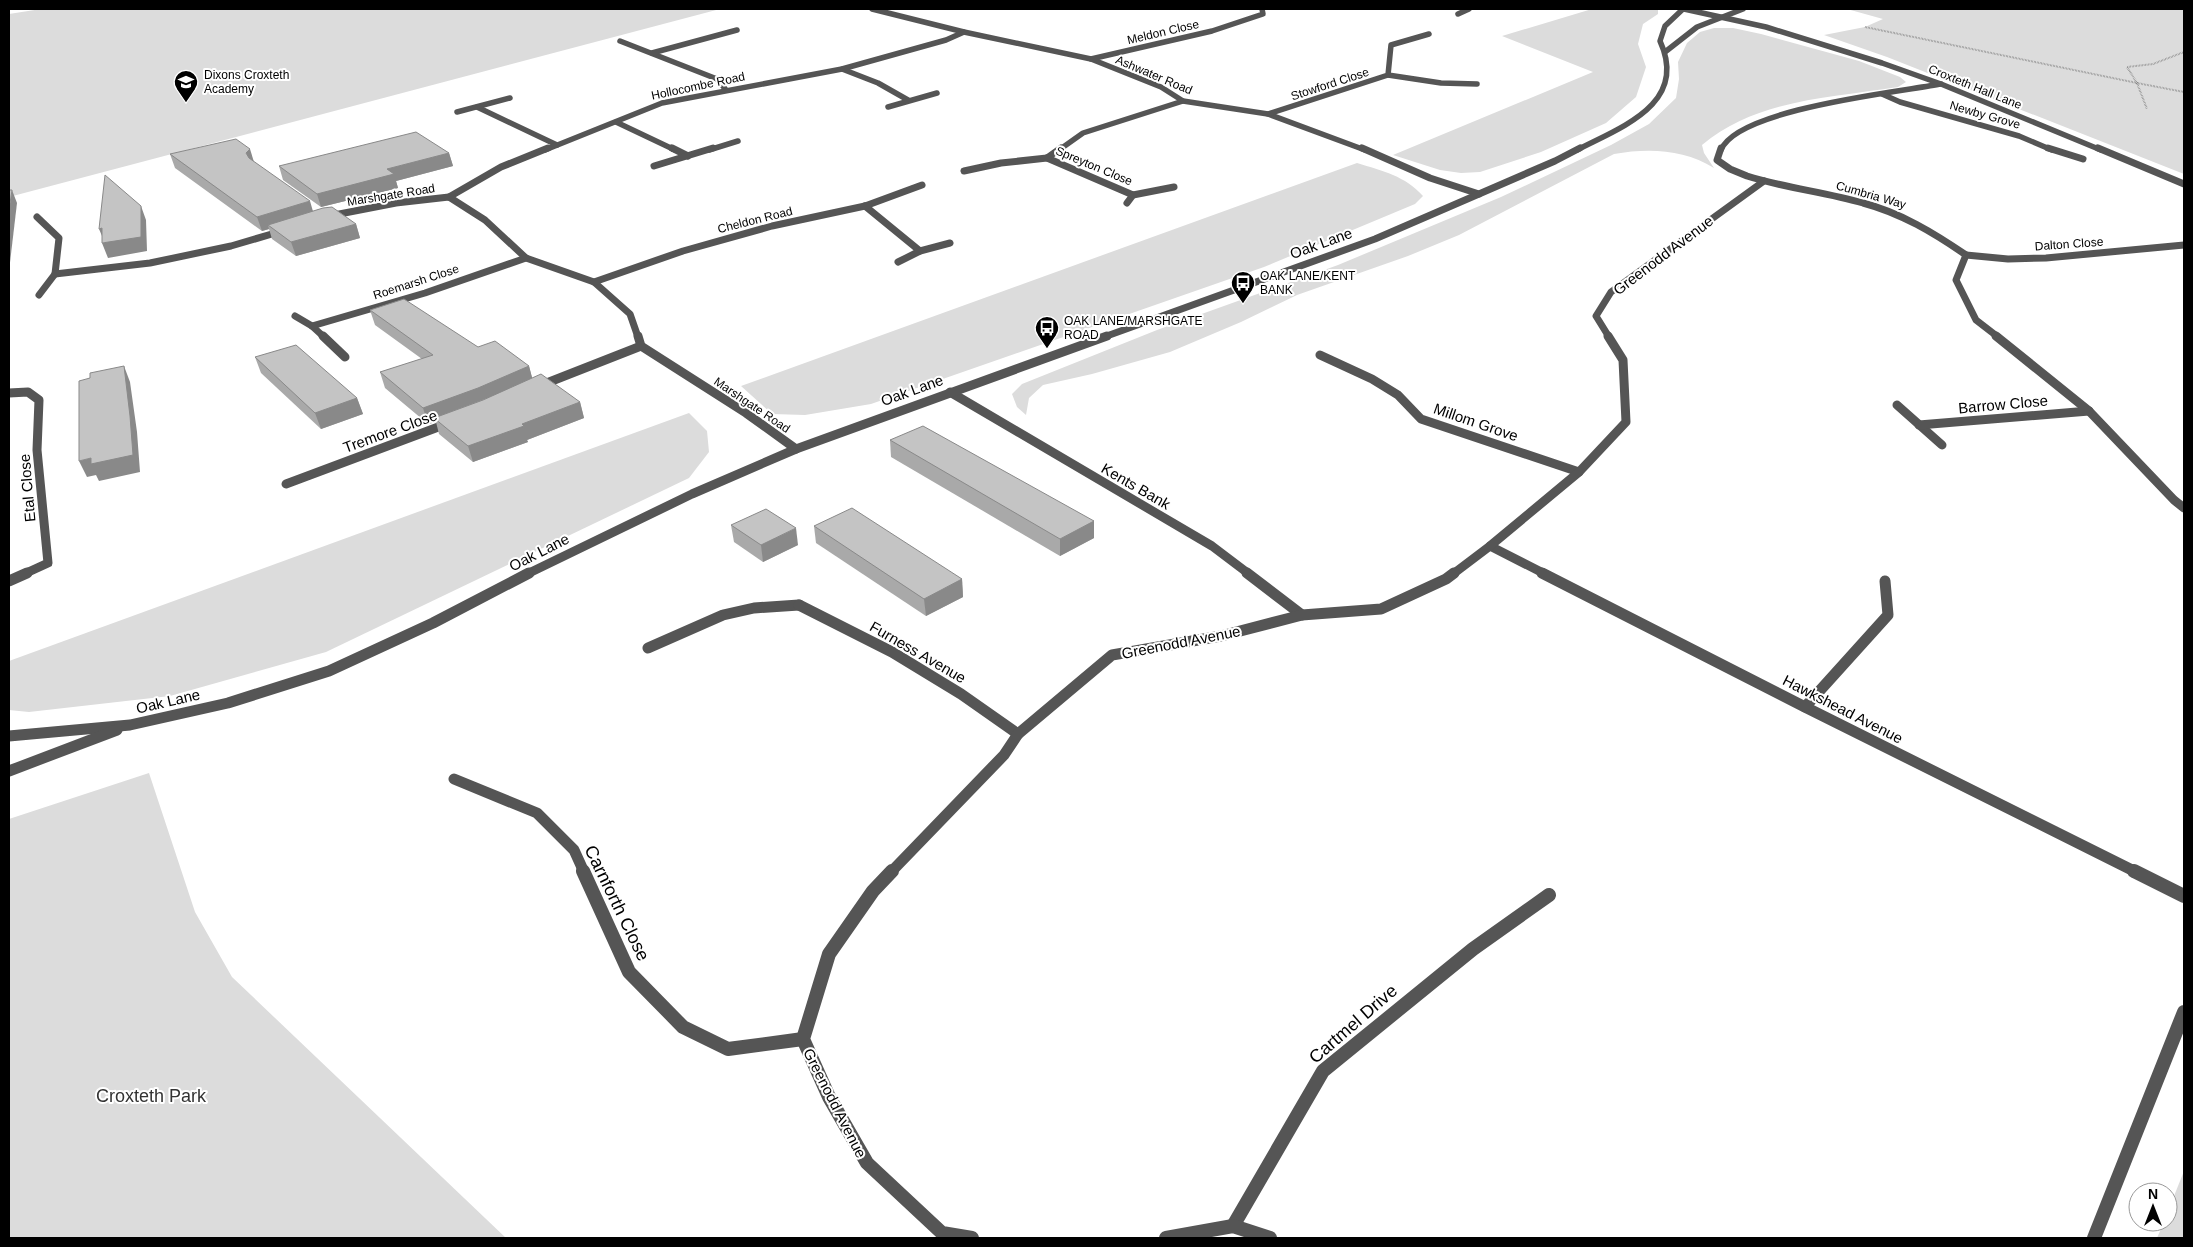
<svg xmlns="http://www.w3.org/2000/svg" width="2193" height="1247" font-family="Arial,sans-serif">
<rect width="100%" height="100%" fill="#fff"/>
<g fill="#dcdcdc">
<path d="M 41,9 L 720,9 L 9,197 L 9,14 Z"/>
<path d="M 1592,9 L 1658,9 L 1658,14 L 1643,24 L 1638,44 L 1646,67 L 1636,97 L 1606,123 L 1541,152 L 1480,172 L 1461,173 L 1440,170 L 1393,155 L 1593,72 L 1502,36 Z"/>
<path d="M 1847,9 L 2184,9 L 2184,174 L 1887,57 L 1824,35 L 1865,27 L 1883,19 Z"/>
<path d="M 1714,28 L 1733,28 L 1761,34 L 1859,61 L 1900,77 L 1906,82 L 1898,87 C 1830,98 1757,99 1702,145 L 1704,153 L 1714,168 C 1684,149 1648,148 1614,154 L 1459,235 L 1408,256 L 1297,295 L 1241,322 L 1170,352 L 1092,374 L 1043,385 L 1029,398 L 1026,415 L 1017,407 L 1012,394 L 1022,384 L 1157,330 L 1338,265 L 1501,197 L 1611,145 L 1649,124 L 1676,98 L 1679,79 L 1678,62 L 1687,43 L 1700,32 Z"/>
<path d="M 1357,163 C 1383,171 1405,176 1423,196 L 1415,204 L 1264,267 L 871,404 L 805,415 L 772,414 L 741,386 Z"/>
<path d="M 689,413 L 707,431 L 709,452 L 689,478 L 326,652 L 170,696 L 29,712 L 9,710 L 9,661 Z"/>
<path d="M 149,773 L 195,912 L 232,977 L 506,1238 L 9,1238 L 9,819 Z"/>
<path d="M 2184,1171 L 2184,1238 L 2157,1238 L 2164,1222 L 2168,1222 L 2168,1211 Z"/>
</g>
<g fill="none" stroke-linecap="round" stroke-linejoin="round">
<g stroke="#777" stroke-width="2" stroke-dasharray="0.5 1" stroke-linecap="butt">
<path d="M 1865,27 L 2137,83 L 2147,109"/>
<path d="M 2184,52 L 2153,64 L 2127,67 L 2137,83 L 2184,92"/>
</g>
<path stroke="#555" stroke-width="11" d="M 648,648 L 723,615 L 754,608 L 799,605"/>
<g stroke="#555" stroke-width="5.5">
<path d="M 872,9 L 964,32 L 1091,59 L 1161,87 L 1183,101 L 1268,114 L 1365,150"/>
<path d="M 1458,14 L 1469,9"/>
<path d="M 620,41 L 717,79 L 726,90"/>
<path d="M 652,53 L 737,30"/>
<path d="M 1091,59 L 1212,31 L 1263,14 L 1262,9"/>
<path d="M 842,69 L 878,83 L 908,100"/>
<path d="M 1388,75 L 1441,83 L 1477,84"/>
<path d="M 1882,94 L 1900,102 L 2019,136 L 2052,150"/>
<path d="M 477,107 L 557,145"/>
<path d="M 888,107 L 937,93"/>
<path d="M 457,112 L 510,98"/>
<path d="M 1268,114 L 1388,75 L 1391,45 L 1429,34"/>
<path d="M 616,122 L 675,150"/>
<path d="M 545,150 L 662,103 L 842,69 L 946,40 L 964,32"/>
<path d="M 709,150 L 738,141"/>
<path d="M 1059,150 L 1083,133 L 1183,101"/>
<path d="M 1721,150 C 1737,109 1898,92 1941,84"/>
</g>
<g stroke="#555" stroke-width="7">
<path d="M 672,148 L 688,156"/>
<path d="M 1362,148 L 1430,178 L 1479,194"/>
<path d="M 1721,148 L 1717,160 L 1730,169 L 1747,176 C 1785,188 1825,192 1863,203 C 1901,213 1934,233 1966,255 L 1956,280 L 1976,320 L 1998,337"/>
<path d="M 2048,148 L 2083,159"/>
<path d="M 1047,158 L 1133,195"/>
<path d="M 654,166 L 713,148"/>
<path d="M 964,171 L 1001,163 L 1047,158 L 1061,148"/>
<path d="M 449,197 L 501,167 L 548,148"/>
<path d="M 1127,203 L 1133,195 L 1174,187"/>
<path d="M 865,206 L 920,251"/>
<path d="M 329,216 L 396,203 L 449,197 L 485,220 L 526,258 L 594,282 L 630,314 L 638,337"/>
<path d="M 37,217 L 59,238 L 55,274 L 39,295"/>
<path d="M 1966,255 L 2008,259 L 2046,258 L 2184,245"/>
<path d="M 898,262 L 920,251 L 950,243"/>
<path d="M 55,274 L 150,263 L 231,246 L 282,231"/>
<path d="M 594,282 L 683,251 L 772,226 L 865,206 L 922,185"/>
<path d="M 295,316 L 312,326 L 324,337"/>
<path d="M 312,326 L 425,293 L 526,258"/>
<path d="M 1609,337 L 1596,316 L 1611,292 L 1764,181"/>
</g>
<g stroke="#555" stroke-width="9">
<path d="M 323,336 L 345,357"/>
<path d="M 638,336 L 641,346 L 746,413 L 796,449"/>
<path d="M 1996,336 L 2089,411 L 2174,500 L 2184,508"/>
<path d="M 1320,355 L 1372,379 L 1398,395 L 1421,419 L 1579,472"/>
<path d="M 539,386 L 641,346"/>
<path d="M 950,392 L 1212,546 L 1249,574"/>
<path d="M 9,393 L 28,392 L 39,400 L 37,450 L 48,563 L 24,574"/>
<path d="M 1897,405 L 1942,445"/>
<path d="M 1919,425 L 2089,411"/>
<path d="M 286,484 L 449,423"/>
<path d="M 1490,546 L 1545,574"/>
<path d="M 1453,574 L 1490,546 L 1579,472 L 1626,422 L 1623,360 L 1608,336"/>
</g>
<g stroke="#555" stroke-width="11">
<path d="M 1247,573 L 1302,615"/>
<path d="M 1542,573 L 1805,707 L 2136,872"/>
<path d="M 9,581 L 27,573"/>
<path d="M 799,605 L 892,652 L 961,694 L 1018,734"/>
<path d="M 1805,707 L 1888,615 L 1885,581"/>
<path d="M 454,779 L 537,813 L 574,850 L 584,872"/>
<path d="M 891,872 L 1004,755 L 1018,734 L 1112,655 L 1221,636 L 1302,615 L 1381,609 L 1446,579 L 1454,573"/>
</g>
<g stroke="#555" stroke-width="14">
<path d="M 583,871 L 629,972 L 683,1027 L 728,1049 L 803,1039"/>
<path d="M 892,871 L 873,891 L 829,954 L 803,1039 L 829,1097 L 867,1163 L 942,1233 L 972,1238"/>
<path d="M 2134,871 L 2184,896"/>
<path d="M 1233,1226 L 1323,1071 L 1473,949 L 1549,895"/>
<path d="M 1166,1238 L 1233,1226 L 1270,1238"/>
<path d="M 2094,1238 L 2184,1012"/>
</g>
<g stroke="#555" stroke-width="5.5">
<path d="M 1684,9 L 1766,27 L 1882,63 L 1941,84 L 2101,150"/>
<path d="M 1665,52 L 1697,27 L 1743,9"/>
<path d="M 1577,150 C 1621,127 1689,104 1660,41 L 1665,26 L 1683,9"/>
</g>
<g stroke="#555" stroke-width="7">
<path d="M 2098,148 L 2184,184"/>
<path d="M 1104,337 L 1375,239 L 1555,161 L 1580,148"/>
</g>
<path stroke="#555" stroke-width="9" d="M 527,574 L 692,494 L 796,449 L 1107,336"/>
<g stroke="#555" stroke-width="11">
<path d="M 9,736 L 130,725 L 228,703 L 329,671 L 433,623 L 529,573"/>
<path d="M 9,771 L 117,730"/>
</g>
</g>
<g fill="#a9a9a9">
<path d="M 449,153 L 453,166 L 396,181 L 398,188 L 321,207 L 283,180 L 279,166 Z"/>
<path d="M 170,154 L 254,162 L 313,211 L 356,224 L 360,238 L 296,256 L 272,239 L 269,229 L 262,231 L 175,168 Z"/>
<path d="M 370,310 L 529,366 L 532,378 L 580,402 L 584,418 L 527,440 L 528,442 L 473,462 L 439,434 L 436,422 L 428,424 L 385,388 L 380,372 L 422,359 L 375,325 Z"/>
<path d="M 255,357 L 357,398 L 363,414 L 321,429 L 261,373 Z"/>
<path d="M 890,440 L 1094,521 L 1094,538 L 1060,556 L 891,457 Z"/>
<path d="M 731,525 L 798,545 L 763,562 L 734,542 Z"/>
<path d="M 814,526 L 962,579 L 963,597 L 926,616 L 816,543 Z"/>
</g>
<g fill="#898989">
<path d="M 250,149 L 254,162 L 251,166 L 246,153 Z"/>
<path d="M 449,153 L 453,166 L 396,181 L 398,188 L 321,207 L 317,194 L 387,169 Z"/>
<path d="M 12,190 L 17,203 L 9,271 L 9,210 Z"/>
<path d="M 310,201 L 314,215 L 268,225 L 269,229 L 262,231 L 257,217 Z"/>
<path d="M 141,206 L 146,220 L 147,251 L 108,258 L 102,243 L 105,243 L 99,229 L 102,228 Z"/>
<path d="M 356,224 L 360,238 L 296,256 L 291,242 Z"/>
<path d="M 124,366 L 130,382 L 137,432 L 140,472 L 99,481 L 96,475 L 87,477 L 79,461 L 91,458 Z"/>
<path d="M 529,366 L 533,381 L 434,418 L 436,422 L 428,424 L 423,408 Z"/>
<path d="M 357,398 L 363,414 L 321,429 L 315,413 Z"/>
<path d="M 580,402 L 584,418 L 527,440 L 528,442 L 473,462 L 468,446 L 522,424 Z"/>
<path d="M 1094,521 L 1094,538 L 1060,556 L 1060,539 Z"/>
<path d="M 796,528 L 798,545 L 763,562 L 761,545 Z"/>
<path d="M 962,579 L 963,597 L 926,616 L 924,599 Z"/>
</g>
<g fill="#c4c4c4" stroke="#898989">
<path d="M 416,132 L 449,153 L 387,169 L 394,174 L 317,194 L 279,166 Z"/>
<path d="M 236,139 L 250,149 L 246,153 L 249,158 L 310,201 L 257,217 L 170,154 Z"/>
<path d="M 105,175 L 141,206 L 141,237 L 102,243 L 102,228 L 99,229 Z"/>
<path d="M 9,190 L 12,190 L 9,210 Z"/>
<path d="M 332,207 L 356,224 L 291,242 L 268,225 L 323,208 Z"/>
<path d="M 404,299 L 478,347 L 495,341 L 529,366 L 478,388 L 423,408 L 380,372 L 433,355 L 370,310 Z"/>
<path d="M 296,345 L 357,398 L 315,413 L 255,357 Z"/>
<path d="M 124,366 L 130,416 L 133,455 L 91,464 L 91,458 L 79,461 L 79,381 L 90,378 L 90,373 Z"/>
<path d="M 541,374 L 580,402 L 522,424 L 524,426 L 468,446 L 434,418 L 483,400 Z"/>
<path d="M 923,426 L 1094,521 L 1060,539 L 890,440 Z"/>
<path d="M 852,508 L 962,579 L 924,599 L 814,526 Z"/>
<path d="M 766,509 L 796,528 L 761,545 L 731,525 Z"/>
</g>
<defs>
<g id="school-pin" transform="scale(1.25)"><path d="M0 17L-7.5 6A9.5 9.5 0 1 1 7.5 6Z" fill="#000" stroke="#fff"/><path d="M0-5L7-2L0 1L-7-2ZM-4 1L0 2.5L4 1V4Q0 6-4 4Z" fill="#fff"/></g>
<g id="bus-pin" transform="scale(1.25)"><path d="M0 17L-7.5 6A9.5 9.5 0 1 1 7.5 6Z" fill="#000" stroke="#fff"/><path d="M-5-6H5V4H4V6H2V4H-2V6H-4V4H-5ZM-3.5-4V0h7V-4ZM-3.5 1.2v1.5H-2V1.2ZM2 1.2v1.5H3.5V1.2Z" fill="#fff"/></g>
</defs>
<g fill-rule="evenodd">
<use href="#school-pin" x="186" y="82"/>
<use href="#bus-pin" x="1243" y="283"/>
<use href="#bus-pin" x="1047" y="328"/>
</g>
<g text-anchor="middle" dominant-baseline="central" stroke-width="4" stroke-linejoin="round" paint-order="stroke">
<g font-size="12" fill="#000" stroke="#fff">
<text transform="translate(1163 32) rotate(-13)">Meldon Close</text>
<text transform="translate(1154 75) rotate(23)">Ashwater Road</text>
<text transform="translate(1330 84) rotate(-18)">Stowford Close</text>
<text transform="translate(698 86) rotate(-12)">Hollocombe Road</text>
<text transform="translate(1975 87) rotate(22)">Croxteth Hall Lane</text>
<text transform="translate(1985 115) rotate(16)">Newby Grove</text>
<text transform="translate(1094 166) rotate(23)">Spreyton Close</text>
<text transform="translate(391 195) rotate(-9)">Marshgate Road</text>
<text transform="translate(1871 195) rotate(16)">Cumbria Way</text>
<text transform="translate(755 220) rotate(-14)">Cheldon Road</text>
<text transform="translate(2069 244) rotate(-4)">Dalton Close</text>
<text transform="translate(416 282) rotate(-18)">Roemarsh Close</text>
<text transform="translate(752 405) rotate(34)">Marshgate Road</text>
</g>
<g font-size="12" fill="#000" stroke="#fff" text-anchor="start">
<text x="204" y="75">Dixons Croxteth<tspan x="204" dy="14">Academy</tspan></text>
<text x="1260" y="276">OAK LANE/KENT<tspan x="1260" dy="14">BANK</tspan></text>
<text x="1064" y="321">OAK LANE/MARSHGATE<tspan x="1064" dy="14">ROAD</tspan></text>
</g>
<g font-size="15" fill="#000" stroke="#fff">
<text transform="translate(1321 243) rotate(-20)">Oak Lane</text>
<text transform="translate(1663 255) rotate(-37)">Greenodd Avenue</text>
<text transform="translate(912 390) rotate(-20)">Oak Lane</text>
<text transform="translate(2003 404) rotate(-5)">Barrow Close</text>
<text transform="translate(1476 422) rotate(19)">Millom Grove</text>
<text transform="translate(390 431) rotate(-20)">Tremore Close</text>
<text transform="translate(1136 486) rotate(30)">Kents Bank</text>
<text transform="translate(27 488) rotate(-95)">Etal Close</text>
<text transform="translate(539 552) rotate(-27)">Oak Lane</text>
<text transform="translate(1181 642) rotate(-11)">Greenodd Avenue</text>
<text transform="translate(918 652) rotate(30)">Furness Avenue</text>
<text transform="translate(168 701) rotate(-13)">Oak Lane</text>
<text transform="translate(1843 709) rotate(27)">Hawkshead Avenue</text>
<text transform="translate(835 1103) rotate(63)">Greenodd Avenue</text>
</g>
<g font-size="18" fill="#000" stroke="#fff">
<text transform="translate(617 903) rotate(64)">Carnforth Close</text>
<text transform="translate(1353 1024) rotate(-41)">Cartmel Drive</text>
</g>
<g font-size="18" fill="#333" stroke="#fff">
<text x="151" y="1096">Croxteth Park</text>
</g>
</g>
<rect width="2193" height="1247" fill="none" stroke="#000000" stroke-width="20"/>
<g transform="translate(2153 1207)"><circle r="24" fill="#ffffff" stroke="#999999"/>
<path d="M0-4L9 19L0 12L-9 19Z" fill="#000000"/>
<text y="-8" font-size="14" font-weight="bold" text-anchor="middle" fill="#000000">N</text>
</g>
</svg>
